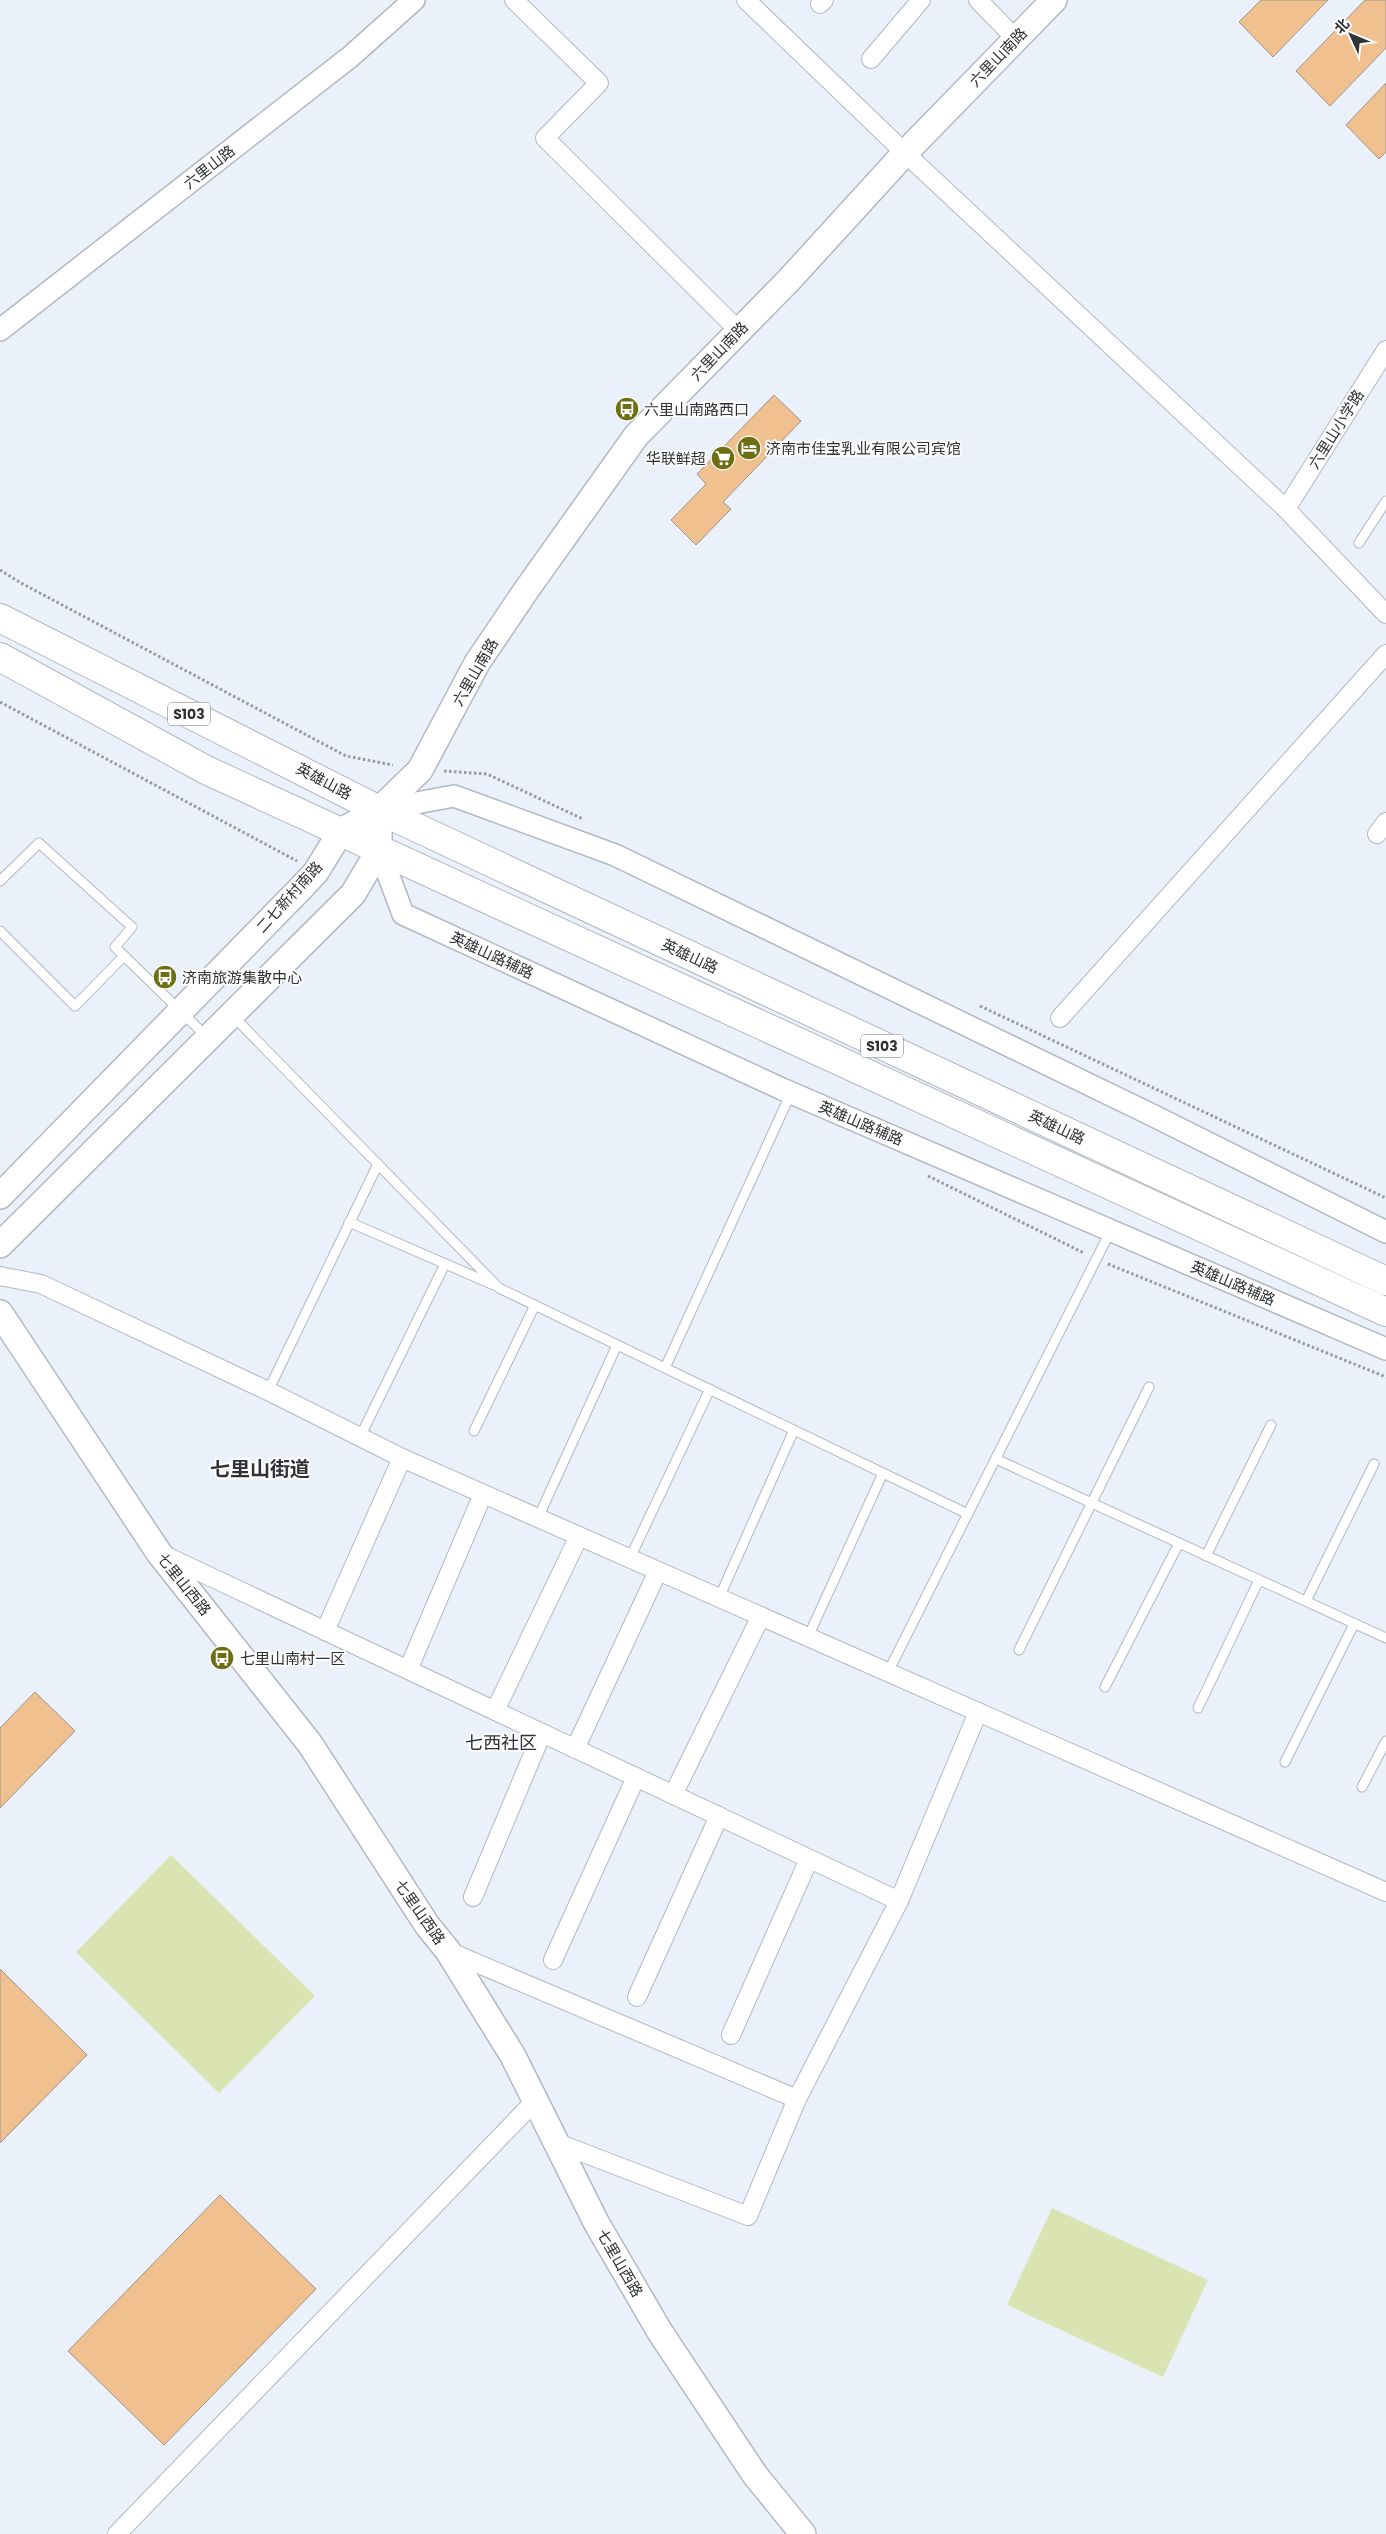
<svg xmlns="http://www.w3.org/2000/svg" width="1386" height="2534" font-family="Poppins,'Noto Sans SC',sans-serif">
<rect width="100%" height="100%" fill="#ebf1fa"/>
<g fill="#d9e4b2">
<path d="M 171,1855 L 315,1996 L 219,2093 L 76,1952 Z"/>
<path d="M 1052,2208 L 1208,2280 L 1163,2377 L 1007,2305 Z"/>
</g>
<g fill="#f0c08f" stroke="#9b948c">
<path d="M 1261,0 L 1328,0 L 1273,57 L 1239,22 Z"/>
<path d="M 1365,0 L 1386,0 L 1386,48 L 1330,106 L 1296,71 Z"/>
<path d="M 1386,83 L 1386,152 L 1379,159 L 1346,125 Z"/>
<path d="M 774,395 L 801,421 L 723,502 L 731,509 L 696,545 L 671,520 L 706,484 L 697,474 Z"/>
<path d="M 35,1692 L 75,1731 L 0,1808 L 0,1728 Z"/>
<path d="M 0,1969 L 87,2055 L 0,2143 Z"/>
<path d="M 220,2195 L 316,2289 L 164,2445 L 68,2351 Z"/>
</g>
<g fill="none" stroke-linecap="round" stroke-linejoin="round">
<g stroke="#b2b8c1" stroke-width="11">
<g id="service">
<path d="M 1359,543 L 1386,501"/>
<path d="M 0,881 L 39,843 L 132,927 L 115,947 L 208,1038"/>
<path d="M 0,931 L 75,1006 L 124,956"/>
<path d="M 232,1015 L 499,1288 L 968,1514"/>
<path d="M 349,1222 L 494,1285"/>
<path d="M 665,1368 L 791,1093"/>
<path d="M 268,1391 L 378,1164"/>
<path d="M 474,1431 L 535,1305"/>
<path d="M 360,1437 L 445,1264"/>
<path d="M 996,1459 L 1386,1638"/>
<path d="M 538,1518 L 617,1345"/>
<path d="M 1206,1556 L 1271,1425"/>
<path d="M 630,1558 L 710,1389"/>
<path d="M 719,1598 L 794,1430"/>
<path d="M 1306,1601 L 1374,1464"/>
<path d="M 808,1637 L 883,1473"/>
<path d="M 1019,1650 L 1149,1387"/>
<path d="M 888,1672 L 1111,1230"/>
<path d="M 1105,1687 L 1179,1543"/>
<path d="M 1198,1708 L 1259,1580"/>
<path d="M 1285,1762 L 1354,1624"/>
<path d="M 1362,1787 L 1386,1741"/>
</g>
</g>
<g stroke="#b2b8c1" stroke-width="20">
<g id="minor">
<path d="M 514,0 L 599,83 L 545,138 L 738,330"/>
<path d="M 746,0 L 905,153 L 1286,509 L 1386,614"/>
<path d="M 978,0 L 1016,39"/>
<path d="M 820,4 L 824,0"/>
<path d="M 871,59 L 921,0"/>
<path d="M 1286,509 L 1386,350"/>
<path d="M 1377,834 L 1386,822"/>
<path d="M 1060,1018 L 1386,654"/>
<path d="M 0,1276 L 41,1284 L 268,1391 L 402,1458 L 1386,1892"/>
<path d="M 164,1555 L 899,1901 L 978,1712"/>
<path d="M 325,1631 L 402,1458"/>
<path d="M 408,1670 L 483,1494"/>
<path d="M 495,1711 L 579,1536"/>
<path d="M 575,1749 L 658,1571"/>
<path d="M 673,1795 L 761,1616"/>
<path d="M 473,1897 L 542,1733"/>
<path d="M 448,1951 L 797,2099 L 899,1901"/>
<path d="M 553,1960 L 636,1777"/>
<path d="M 637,1997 L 719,1816"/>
<path d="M 731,2035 L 809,1859"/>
<path d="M 555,2142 L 748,2216 L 797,2099"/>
<path d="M 117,2534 L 534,2102"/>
</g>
</g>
<g stroke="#b2b8c1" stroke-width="24">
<g id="tertiary">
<path d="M 0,330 L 350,57 L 414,0"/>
<path d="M 379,810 L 454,796 L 615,855 L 1154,1116 L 1386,1232"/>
<path d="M 379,850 L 403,914 L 782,1089 L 1386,1349"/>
</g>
</g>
<g stroke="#b2b8c1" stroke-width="28">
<g id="secondary">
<path d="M 0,1196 L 300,889 L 316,872 L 341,831 L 379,810 L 420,770 L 477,663 L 527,589 L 636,436 L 789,280 L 905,153 L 1054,0"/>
<path d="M 0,1245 L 353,894 L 379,850 L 379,810"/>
<path d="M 0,1313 L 159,1553 L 310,1744 L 427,1925 L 448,1951 L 513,2056 L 597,2224 L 660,2332 L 755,2475 L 803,2534"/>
</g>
</g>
<g stroke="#b2b8c1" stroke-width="30">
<g id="primary">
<path d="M 0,618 L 379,810 L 1386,1281"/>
<path d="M 0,657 L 206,770 L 1386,1312"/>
</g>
</g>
<g stroke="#969aa1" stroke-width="3" stroke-dasharray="2.5 2.5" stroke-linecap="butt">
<path d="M 0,570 L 21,583 L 346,756 L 393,765"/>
<path d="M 0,702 L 297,861"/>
<path d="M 444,771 L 487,774 L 583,819"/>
<path d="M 980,1006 L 1386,1198"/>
<path d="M 928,1176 L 1084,1253"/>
<path d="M 1108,1264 L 1386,1377"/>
</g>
<use href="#service" stroke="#fff" stroke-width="9"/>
<use href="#minor" stroke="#fff" stroke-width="18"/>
<use href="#tertiary" stroke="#fff" stroke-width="21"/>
<use href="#secondary" stroke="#fff" stroke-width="25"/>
<use href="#primary" stroke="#fff" stroke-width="28"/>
</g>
<defs>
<g id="bus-disc" transform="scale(1.25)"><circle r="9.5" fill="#6d6e11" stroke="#fdfdfd"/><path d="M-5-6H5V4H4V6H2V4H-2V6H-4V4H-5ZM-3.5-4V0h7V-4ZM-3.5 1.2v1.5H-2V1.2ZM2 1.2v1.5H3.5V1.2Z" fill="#fff"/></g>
<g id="hotel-disc" transform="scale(1.25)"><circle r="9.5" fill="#6d6e11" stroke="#fdfdfd"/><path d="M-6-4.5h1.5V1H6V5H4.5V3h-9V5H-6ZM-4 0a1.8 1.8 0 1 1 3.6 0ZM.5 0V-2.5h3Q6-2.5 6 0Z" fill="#fff"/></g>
<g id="supermarket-disc" transform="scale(1.25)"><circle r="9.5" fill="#6d6e11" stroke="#fdfdfd"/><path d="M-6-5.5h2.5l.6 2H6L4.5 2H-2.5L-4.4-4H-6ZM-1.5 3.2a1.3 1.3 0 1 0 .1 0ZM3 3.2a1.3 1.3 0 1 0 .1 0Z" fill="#fff"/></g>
</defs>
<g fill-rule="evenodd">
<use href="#bus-disc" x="627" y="409"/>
<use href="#hotel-disc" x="749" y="448"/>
<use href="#supermarket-disc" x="723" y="458"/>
<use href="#bus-disc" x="165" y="977"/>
<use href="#bus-disc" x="222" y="1658"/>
</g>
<g text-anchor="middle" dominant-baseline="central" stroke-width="4" stroke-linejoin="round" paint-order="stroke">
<g fill="#fdfdfd" stroke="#6e6f72" stroke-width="1">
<rect x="168" y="702.5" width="42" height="23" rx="4"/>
<rect x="861" y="1034.5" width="42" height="23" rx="4"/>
</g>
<g font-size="14" font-weight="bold" fill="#303236">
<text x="189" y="714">S103</text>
<text x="882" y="1046">S103</text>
</g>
<g font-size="15" fill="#303236" stroke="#fdfdfd">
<text transform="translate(998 57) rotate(-46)">六里山南路</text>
<text transform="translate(209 167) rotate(-38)">六里山路</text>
<text transform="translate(719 351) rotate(-46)">六里山南路</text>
<text transform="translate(1336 429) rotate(-58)">六里山小学路</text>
<text transform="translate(475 672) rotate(-60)">六里山南路</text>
<text transform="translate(324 781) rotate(28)">英雄山路</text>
<text transform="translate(289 897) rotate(-48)">二七新村南路</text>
<text transform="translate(492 955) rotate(25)">英雄山路辅路</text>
<text transform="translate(690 956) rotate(25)">英雄山路</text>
<text transform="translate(861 1123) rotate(23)">英雄山路辅路</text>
<text transform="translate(1057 1127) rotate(25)">英雄山路</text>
<text transform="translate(1233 1283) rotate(23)">英雄山路辅路</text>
<text transform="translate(184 1584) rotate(51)">七里山西路</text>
<text transform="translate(420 1912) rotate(55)">七里山西路</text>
<text transform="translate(620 2263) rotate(60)">七里山西路</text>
</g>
<g font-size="15" fill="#303236" stroke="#fdfdfd" text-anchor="start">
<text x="644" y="409">六里山南路西口</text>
<text x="766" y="448">济南市佳宝乳业有限公司宾馆</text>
<text x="706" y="458" text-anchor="end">华联鲜超</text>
<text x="182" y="977">济南旅游集散中心</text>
<text x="240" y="1658">七里山南村一区</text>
</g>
<g font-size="18" fill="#303236" stroke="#fdfdfd">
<text x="501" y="1742">七西社区</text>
</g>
<g font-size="20" font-weight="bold" fill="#303236" stroke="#fdfdfd">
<text x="260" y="1469">七里山街道</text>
</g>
</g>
<g transform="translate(1351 35) rotate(314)" stroke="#fdfdfd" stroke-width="4" paint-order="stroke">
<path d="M0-4L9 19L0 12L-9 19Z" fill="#303236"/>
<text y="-8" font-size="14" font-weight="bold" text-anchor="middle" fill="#303236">北</text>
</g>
</svg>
